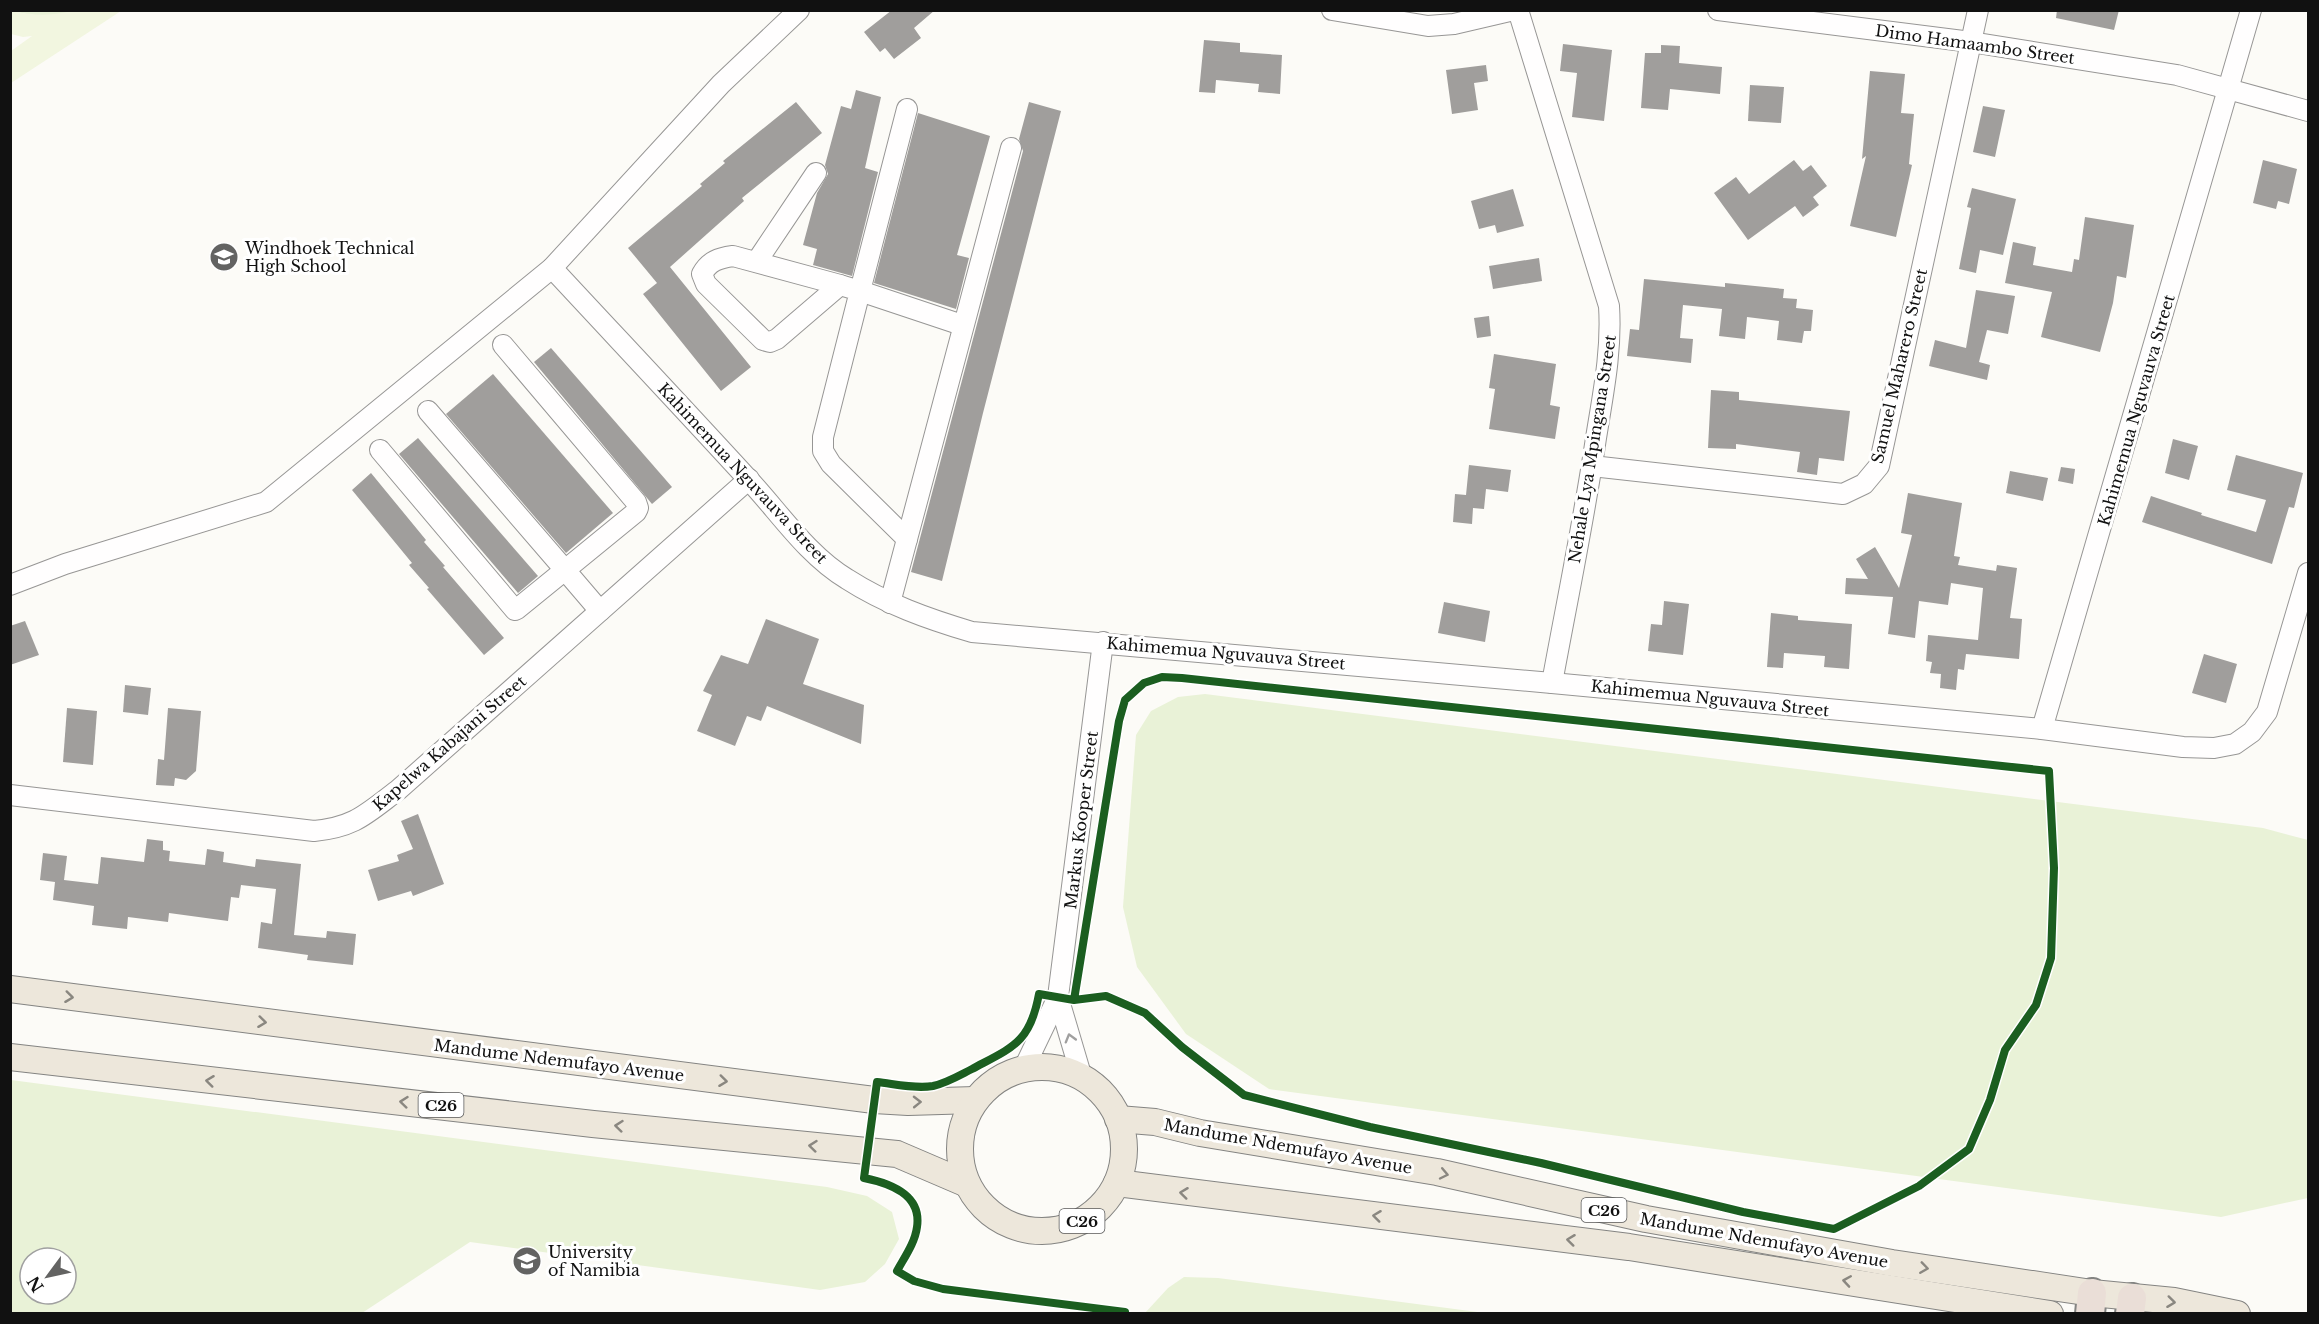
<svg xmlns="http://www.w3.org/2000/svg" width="2319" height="1324" font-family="'Libre Baskerville',serif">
<rect width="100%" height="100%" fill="#fcfbf7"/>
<g fill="#e9f2d7" fill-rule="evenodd">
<path d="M 11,11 L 77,11 C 56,20 32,15 11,11 Z"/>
<path d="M 1205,694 L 2263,828 L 2308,840 L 2308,1198 L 2221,1217 L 1269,1089 L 1186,1034 L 1137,967 L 1123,907 L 1136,735 L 1151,711 L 1178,697 Z"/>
<path d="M 11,1080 L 827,1187 L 867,1196 L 892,1212 L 899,1239 L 885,1264 L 865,1282 L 820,1290 L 470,1242 L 362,1313 L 11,1313 ZM 30,1258 L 66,1258 L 66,1294 L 30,1294 Z"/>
<path d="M 1184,1277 L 1218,1278 L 1485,1313 L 1145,1313 L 1168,1288 Z"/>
</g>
<path fill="#f2f6e0" d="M 11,11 C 37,16 51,16 77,10 C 91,8 107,10 121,11 L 11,83 L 11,51 L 32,36 L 23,37 L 11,34 Z"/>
<g fill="#a09e9c">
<path d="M 892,10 L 935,10 L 914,28 L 921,38 L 894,59 L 885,48 L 880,52 L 864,32 Z"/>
<path d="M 2057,10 L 2119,10 L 2114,30 L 2056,18 Z"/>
<path d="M 1204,40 L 1240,43 L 1240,52 L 1282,55 L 1280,94 L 1258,92 L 1259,84 L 1216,80 L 1215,93 L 1199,92 Z"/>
<path d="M 1563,44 L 1612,50 L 1604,121 L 1572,117 L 1577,73 L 1560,71 Z"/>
<path d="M 1661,45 L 1680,46 L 1679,63 L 1722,67 L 1720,94 L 1670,89 L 1668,110 L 1641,108 L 1645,53 L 1661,53 Z"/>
<path d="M 1486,65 L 1488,81 L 1474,83 L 1478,110 L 1452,114 L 1446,70 Z"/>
<path d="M 1870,71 L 1905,74 L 1901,113 L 1914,114 L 1909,164 L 1912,165 L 1896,237 L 1850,226 L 1866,156 L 1862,159 Z"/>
<path d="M 1750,85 L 1784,87 L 1781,123 L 1748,121 Z"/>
<path d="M 856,90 L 881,97 L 865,168 L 878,172 L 852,276 L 813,265 L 817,249 L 803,245 L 817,193 L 828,174 L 825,165 L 841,106 L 851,109 Z"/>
<path d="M 796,102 L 822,133 L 742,198 L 744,201 L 670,267 L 751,367 L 721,391 L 643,294 L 657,283 L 628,248 L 702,186 L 700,184 L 725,163 L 723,161 Z"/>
<path d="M 1029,102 L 1061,111 L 983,413 L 942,581 L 911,572 L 1023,151 L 1019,139 Z"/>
<path d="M 1983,106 L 2005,110 L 1995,157 L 1973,152 Z"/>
<path d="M 918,113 L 990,136 L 957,255 L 969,258 L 956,309 L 874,283 Z"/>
<path d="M 1794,160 L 1803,171 L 1811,165 L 1827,186 L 1813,197 L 1819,205 L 1803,217 L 1795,206 L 1748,240 L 1714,193 L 1736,177 L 1749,194 Z"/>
<path d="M 2263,160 L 2297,169 L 2289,204 L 2278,201 L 2276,209 L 2253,203 Z"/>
<path d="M 1972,188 L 2016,199 L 2003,255 L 1980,250 L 1976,273 L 1959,269 L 1971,208 L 1967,207 Z"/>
<path d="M 1513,189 L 1524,226 L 1497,233 L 1495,225 L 1479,229 L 1471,201 Z"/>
<path d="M 2085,217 L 2134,225 L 2126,278 L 2117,276 L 2113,303 L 2100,352 L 2041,337 L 2052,292 L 2005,283 L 2013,242 L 2036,247 L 2033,265 L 2072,272 L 2074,259 L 2079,260 Z"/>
<path d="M 1539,258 L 1542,281 L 1493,289 L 1489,266 Z"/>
<path d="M 1644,279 L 1725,287 L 1725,283 L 1784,289 L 1783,298 L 1797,299 L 1796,308 L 1813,310 L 1811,331 L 1804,331 L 1802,343 L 1777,340 L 1779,321 L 1747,317 L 1745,339 L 1719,336 L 1722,309 L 1683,305 L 1680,338 L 1693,339 L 1691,363 L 1627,356 L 1630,329 L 1639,330 Z"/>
<path d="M 1976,290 L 2015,296 L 2008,334 L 1987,330 L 1979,362 L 1990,365 L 1987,380 L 1929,366 L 1935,340 L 1966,348 Z"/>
<path d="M 1489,316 L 1491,336 L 1477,338 L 1474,318 Z"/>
<path d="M 551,348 L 672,487 L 652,504 L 534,362 Z"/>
<path d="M 1494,354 L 1556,364 L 1550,405 L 1560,407 L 1555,439 L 1489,429 L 1495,389 L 1489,388 Z"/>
<path d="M 493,374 L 613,513 L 566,553 L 446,414 Z"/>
<path d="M 1711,390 L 1739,392 L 1739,400 L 1850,411 L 1844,461 L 1819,458 L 1817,475 L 1797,472 L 1800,452 L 1736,444 L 1736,449 L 1708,448 Z"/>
<path d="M 418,438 L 538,576 L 518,593 L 399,454 Z"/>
<path d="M 2173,439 L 2198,446 L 2189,480 L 2165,473 Z"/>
<path d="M 2236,455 L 2303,473 L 2294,508 L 2289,507 L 2272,564 L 2142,522 L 2151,496 L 2202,513 L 2201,515 L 2256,532 L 2266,500 L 2227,490 Z"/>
<path d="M 1469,465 L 1511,470 L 1508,492 L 1486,489 L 1484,509 L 1473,508 L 1472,524 L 1453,522 L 1455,494 L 1466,495 Z"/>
<path d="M 2061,467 L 2075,469 L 2073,484 L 2058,481 Z"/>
<path d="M 2010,471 L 2048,478 L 2043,501 L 2006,493 Z"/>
<path d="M 371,473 L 426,540 L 424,542 L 445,566 L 443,567 L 504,638 L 484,655 L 427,589 L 429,588 L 409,565 L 412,563 L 352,490 Z"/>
<path d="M 1908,493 L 1962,503 L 1954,556 L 1960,557 L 1958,565 L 1996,571 L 1997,565 L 2017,568 L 2010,618 L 2022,619 L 2019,659 L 1966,654 L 1964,670 L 1958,669 L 1956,690 L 1940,688 L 1941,674 L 1930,673 L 1932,662 L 1926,661 L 1928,635 L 1978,640 L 1983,588 L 1951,583 L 1948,605 L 1919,601 L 1915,638 L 1888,634 L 1893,597 L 1845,594 L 1846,578 L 1868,579 L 1856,559 L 1875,547 L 1899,588 L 1912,535 L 1901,533 Z"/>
<path d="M 1664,601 L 1689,604 L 1683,655 L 1648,651 L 1651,624 L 1662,625 Z"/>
<path d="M 1444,602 L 1490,611 L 1485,642 L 1438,633 Z"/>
<path d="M 1771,613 L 1798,616 L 1798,620 L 1852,624 L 1849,669 L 1824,667 L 1825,656 L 1784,653 L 1783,668 L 1767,667 Z"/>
<path d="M 766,619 L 819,639 L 803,684 L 864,705 L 861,744 L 767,706 L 761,721 L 747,716 L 735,746 L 697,731 L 712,695 L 703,691 L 721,655 L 748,664 Z"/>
<path d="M 25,621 L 39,655 L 10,665 L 10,626 Z"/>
<path d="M 2204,654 L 2237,664 L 2226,703 L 2192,693 Z"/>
<path d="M 125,685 L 151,688 L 148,715 L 123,712 Z"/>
<path d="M 67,708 L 97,711 L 93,765 L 63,762 Z"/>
<path d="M 168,708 L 201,711 L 196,771 L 186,780 L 175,778 L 174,786 L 156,785 L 158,759 L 164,760 Z"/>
<path d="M 418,814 L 444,884 L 413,896 L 411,891 L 378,901 L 368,870 L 399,861 L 397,855 L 413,849 L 401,821 Z"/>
<path d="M 147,839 L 163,841 L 163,850 L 170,851 L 169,861 L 205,865 L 207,849 L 224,852 L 223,862 L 255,867 L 256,859 L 301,864 L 294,935 L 326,938 L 327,931 L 356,934 L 353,965 L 307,960 L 308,955 L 258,948 L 261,922 L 272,924 L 276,889 L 241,885 L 239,898 L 231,897 L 228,921 L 169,913 L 168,922 L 128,917 L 127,929 L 92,925 L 94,906 L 53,900 L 55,882 L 40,880 L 43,853 L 67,856 L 64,880 L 98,884 L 101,857 L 144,862 Z"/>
</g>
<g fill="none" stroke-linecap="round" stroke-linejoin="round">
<g stroke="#979695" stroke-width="22">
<g id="minor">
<path d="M 1332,10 L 1428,26 L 1454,24 L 1514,10"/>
<path d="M 1518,10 L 1609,306 C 1612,351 1603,394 1596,438 C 1584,520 1567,601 1552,683"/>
<path d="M 1718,10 L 1971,42 L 2177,75 L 2308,111"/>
<path d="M 907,109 L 860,291 L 962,325"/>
<path d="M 733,256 L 840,285 L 777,339 L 770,342 L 763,340 L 706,284 L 702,274 C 709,261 719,258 733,256 Z"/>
<path d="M 757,261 L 816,173"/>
<path d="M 552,268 C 617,338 683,408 748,479 C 779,512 807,555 847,579 C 886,604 928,619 972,632 L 1552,683 L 2042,729 L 2183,747 L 2214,748 L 2235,744 L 2252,732 L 2267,712 L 2308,573"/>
<path d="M 840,285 L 860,291 L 823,437 L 823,451 L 831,464 L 907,539"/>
<path d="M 503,345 L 636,502 L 638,508 L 636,512 L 565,570 L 600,611"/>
<path d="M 380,450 L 515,610 L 517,609 L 565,570 L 428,411"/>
<path d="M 1592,466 L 1843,494 L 1864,484 L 1879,466 L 1978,10"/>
<path d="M 10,585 L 65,564 L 266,502 L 552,268 L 721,84 L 799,10"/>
<path d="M 890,603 L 1011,148"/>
<path d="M 2042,729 L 2251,10"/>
<path d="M 10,795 L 314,831 C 355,827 366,814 398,790 L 749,479"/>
<path d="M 1058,997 L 1082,1078"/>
<path d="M 1024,1068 L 1058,997 L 1103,642"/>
</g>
</g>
<g stroke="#848482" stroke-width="28">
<g id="major">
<path d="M 10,989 L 874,1100 L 908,1102 L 975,1100"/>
<path d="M 10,1057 L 593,1124 L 897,1154 L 967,1184"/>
<circle cx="1042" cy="1149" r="82"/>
<path d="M 1118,1119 L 1155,1122 L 1200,1133 L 1437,1172 L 1646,1219 L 1892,1263 L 2092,1293 L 2174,1301 L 2237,1314"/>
<path d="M 1117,1183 L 1629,1247 L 2050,1314"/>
</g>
</g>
<g stroke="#848482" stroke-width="32">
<g id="highway">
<path d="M 2090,1314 L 2092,1293"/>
<path d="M 2130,1314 L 2132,1298"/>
</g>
</g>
<use href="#minor" stroke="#fffefe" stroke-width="20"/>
<use href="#major" stroke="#ede7db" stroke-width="26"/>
<use href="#highway" stroke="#eaded7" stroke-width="28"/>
<g stroke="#fff" stroke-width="11">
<path id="cycleway" d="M 1074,1000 L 1106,996 L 1145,1013 L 1182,1047 L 1244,1095 L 1370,1127 L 1541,1163 L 1743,1212 L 1834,1229 L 1919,1186 L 1969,1149 L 1990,1100 L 2005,1050 L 2036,1005 L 2051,958 L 2054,868 L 2049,771 L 1182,678 L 1162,677 L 1144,683 L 1125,700 L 1119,721 L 1074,1000 L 1039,994 C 1030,1043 1013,1047 972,1069 C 960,1075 947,1083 933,1086 C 915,1089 895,1084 877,1082 L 864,1178 C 889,1183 922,1194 917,1227 C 915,1243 904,1258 897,1271 L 914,1281 L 943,1289 L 1125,1312"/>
</g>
<use href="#cycleway" stroke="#1b5e20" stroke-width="8"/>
</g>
<defs><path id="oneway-chevron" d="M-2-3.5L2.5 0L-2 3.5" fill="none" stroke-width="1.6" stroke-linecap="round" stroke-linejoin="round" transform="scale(1.5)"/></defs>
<g stroke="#8a8780">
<use href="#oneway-chevron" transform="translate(69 997) rotate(7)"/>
<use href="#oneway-chevron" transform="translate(262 1022) rotate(7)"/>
<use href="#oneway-chevron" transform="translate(210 1081) rotate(-173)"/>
<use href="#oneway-chevron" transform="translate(723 1081) rotate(7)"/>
<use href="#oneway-chevron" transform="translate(404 1102) rotate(-174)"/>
<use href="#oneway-chevron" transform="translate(917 1102) rotate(-1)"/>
<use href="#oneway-chevron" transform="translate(619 1126) rotate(-174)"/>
<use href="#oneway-chevron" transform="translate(813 1146) rotate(-174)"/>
<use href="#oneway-chevron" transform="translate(1444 1174) rotate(12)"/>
<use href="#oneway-chevron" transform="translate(1184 1193) rotate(-173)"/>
<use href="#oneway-chevron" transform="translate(1377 1216) rotate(-173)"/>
<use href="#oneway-chevron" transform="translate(1571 1240) rotate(-173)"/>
<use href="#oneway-chevron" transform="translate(1924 1268) rotate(8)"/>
<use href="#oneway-chevron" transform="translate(1847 1281) rotate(-171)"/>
<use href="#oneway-chevron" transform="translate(2171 1302) rotate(7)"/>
</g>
<use stroke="#a09f9f" href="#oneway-chevron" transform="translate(1070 1038) rotate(-106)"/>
<defs>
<g id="school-disc" transform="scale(1.5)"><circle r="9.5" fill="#636362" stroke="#fff"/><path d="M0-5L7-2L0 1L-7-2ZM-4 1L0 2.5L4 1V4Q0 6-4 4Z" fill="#fff"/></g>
<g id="university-disc" transform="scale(1.5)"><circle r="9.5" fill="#636362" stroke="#fff"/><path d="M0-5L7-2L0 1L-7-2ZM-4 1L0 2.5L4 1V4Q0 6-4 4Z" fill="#fff"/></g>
</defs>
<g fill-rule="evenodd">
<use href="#school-disc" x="224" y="257"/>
<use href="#university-disc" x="527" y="1261"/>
</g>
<g text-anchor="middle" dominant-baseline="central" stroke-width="6" stroke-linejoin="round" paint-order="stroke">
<g fill="#fff" stroke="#585858" stroke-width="1.5">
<rect x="418.5" y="1093" width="45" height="24" rx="4.5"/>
<rect x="1581.5" y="1198" width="45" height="24" rx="4.5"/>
<rect x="1059.5" y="1209" width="45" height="24" rx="4.5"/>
</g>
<g font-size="15" font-weight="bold" fill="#111">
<text x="441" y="1105">C26</text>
<text x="1604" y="1210">C26</text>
<text x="1082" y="1221">C26</text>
</g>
<g font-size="16" fill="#111" stroke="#fff">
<text transform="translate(1975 44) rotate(8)">Dimo Hamaambo Street</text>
<text transform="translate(1899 366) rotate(-77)">Samuel Maharero Street</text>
<text transform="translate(2136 410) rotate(-74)">Kahimemua Nguvauva Street</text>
<text transform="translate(1592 449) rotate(-81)">Nehale Lya Mpingana Street</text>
<text transform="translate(743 473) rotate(47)">Kahimemua Nguvauva Street</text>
<text transform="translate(1226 653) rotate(5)">Kahimemua Nguvauva Street</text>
<text transform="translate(1710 698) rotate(6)">Kahimemua Nguvauva Street</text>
<text transform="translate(449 743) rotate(-41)">Kapelwa Kabajani Street</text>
<text transform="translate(1081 820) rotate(-83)">Markus Kooper Street</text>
<text transform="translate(559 1060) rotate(7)">Mandume Ndemufayo Avenue</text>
<text transform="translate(1288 1146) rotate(10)">Mandume Ndemufayo Avenue</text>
<text transform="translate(1764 1240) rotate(10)">Mandume Ndemufayo Avenue</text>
</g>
<g font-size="16" fill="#111" stroke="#fff" text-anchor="start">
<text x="245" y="248">Windhoek Technical<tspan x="245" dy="18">High School</tspan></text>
<text x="548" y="1252">University<tspan x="548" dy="18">of Namibia</tspan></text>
</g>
</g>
<rect width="2319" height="1324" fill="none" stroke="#111111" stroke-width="24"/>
<g transform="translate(48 1276) rotate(237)"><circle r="28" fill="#ffffff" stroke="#a0a0a0" stroke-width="1.5"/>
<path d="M0-4.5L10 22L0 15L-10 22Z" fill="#636362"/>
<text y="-9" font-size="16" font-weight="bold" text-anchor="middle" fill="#111111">N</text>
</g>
</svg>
